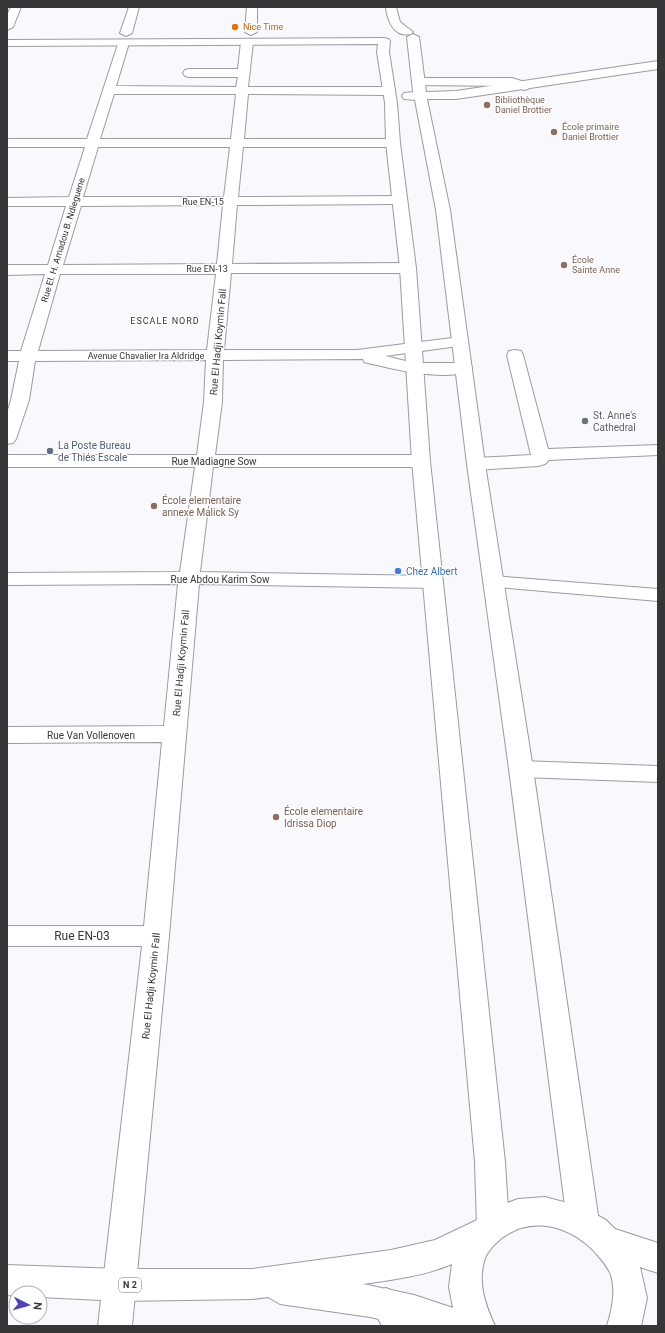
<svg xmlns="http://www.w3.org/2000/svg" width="665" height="1333" font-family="Roboto,sans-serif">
<rect width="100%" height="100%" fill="#f8f8fd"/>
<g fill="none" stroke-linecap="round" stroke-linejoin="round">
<g stroke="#9b9ba0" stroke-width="2">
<g id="minor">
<path d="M 11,7 L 21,7 L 13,27 L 7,30 L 7,15 Z"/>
<path d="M 129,7 L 139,7 L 132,33 L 126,36 L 120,33 Z"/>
<path d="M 247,7 L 257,7 L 257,32 L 251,35 L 245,32 Z"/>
<path d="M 386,7 L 396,7 L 400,22 L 413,32 L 411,34 C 394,38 387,20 386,7 Z"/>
<path d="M 247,39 L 251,40 L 253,42 L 248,87 L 389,87 L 393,88 L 395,91 L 393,94 L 389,95 L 248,94 L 244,139 L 393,139 L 398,140 L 400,143 L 398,146 L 393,147 L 243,147 L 238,197 L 399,196 L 404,197 L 406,200 L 404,203 L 399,204 L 237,205 L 232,264 L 408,263 L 413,265 L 416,268 L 413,271 L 408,273 L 231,273 L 224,350 L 357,350 L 460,337 L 466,339 L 468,342 L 466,345 L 385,356 L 414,363 L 464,363 L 470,364 L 472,368 L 470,372 C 435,380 398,370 364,362 L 363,359 L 223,360 L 222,402 L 215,455 L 421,455 L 428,457 L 430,461 L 428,465 L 421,467 L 213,467 L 200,572 L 433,576 L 440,578 L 443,582 L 440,586 L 433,588 L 199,584 L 169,936 L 132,1326 L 98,1326 L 142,946 L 7,946 L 7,926 L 144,926 L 162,742 L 7,743 L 7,727 L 164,726 L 178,584 L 7,585 L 7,573 L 180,572 L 195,467 L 7,467 L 7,455 L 197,455 L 204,402 L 206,360 L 35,361 L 29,400 L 16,439 L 13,443 L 7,444 L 7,413 L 11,400 L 19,361 L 7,361 L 7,351 L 21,351 L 45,274 L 7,275 L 7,265 L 48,265 L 66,206 L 7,206 L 7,198 L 69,197 L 85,147 L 7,147 L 7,139 L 87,139 L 119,41 L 127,41 L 129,43 L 116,86 L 236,87 L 238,77 L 189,77 L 185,76 L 183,73 L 185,70 L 189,69 L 238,69 L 241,42 L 243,40 ZM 114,94 L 236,94 L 231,139 L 100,139 ZM 98,147 L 230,147 L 224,197 L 83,197 ZM 223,205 L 217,264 L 63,265 L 81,206 ZM 60,274 L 216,274 L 207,350 L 38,351 Z"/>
<path d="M 418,78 L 512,78 L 528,83 L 530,86 L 528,89 L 524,90 L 511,86 L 414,85 L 412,82 L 414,79 Z"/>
<path d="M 515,350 L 521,351 L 523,355 L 548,449 L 658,445 L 658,455 L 549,460 L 545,464 L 538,466 L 476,470 L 469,468 L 467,464 L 469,460 L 476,458 L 531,455 L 507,355 L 509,351 Z"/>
<path d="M 493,576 L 658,589 L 658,601 L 486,586 L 483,582 L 486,578 Z"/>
<path d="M 521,761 L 658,766 L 658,782 L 521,777 L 513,775 L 509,769 L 513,763 Z"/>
<path d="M 386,1288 L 398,1293 L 413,1315 L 418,1326 L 382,1326 L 370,1304 L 374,1293 Z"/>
</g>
</g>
<g stroke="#9b9ba0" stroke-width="2">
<g id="major">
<path d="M 413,34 L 419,37 L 426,92 L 456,91 L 658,61 L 658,69 L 456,99 L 427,99 L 450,210 L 485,464 L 533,769 L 599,1222 L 594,1232 L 583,1236 L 572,1232 L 567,1222 L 509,769 L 467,464 L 436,210 L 415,100 L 404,99 L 402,96 L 404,93 L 413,92 L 407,37 Z"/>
<path d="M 384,38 L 388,39 L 390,41 L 389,52 L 397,103 L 400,143 L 416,268 L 430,461 L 505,1162 L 509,1226 L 504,1236 L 493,1241 L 482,1236 L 477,1226 L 475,1162 L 412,461 L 400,268 L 386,143 L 385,103 L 377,52 L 378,44 L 7,46 L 7,40 Z"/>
</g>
</g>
<g stroke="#9b9ba0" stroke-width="2">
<path id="highway" d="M 545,1197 L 582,1207 L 606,1220 L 615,1229 L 658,1243 L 658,1273 L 640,1267 L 647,1298 L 641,1326 L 607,1326 C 612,1309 616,1293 611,1275 C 607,1265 600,1258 593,1250 C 575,1232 548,1220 521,1228 C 517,1229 512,1232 508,1234 C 499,1239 489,1249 485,1258 C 477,1282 485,1304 495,1326 L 411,1326 L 370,1317 L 280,1304 L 268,1297 L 253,1299 L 120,1301 L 40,1297 L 40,1293 L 16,1293 L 16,1296 L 7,1295 L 7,1265 L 120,1269 L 253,1269 L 391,1250 L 435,1240 L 475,1221 L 482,1216 L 507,1203 L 518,1199 ZM 452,1264 L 449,1287 L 453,1308 L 414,1295 L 363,1284 C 392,1280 424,1276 452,1264 Z"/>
</g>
<use href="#minor" fill="#fff" fill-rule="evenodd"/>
<use href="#major" fill="#fff" fill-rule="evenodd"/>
<use href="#highway" fill="#fff" fill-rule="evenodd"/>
</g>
<circle fill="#e8710a" stroke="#fff" stroke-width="1.5" cx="235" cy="27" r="4"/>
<g fill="#8d6e63" stroke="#fff" stroke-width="1.5">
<circle cx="487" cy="105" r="4"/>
<circle cx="554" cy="132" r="4"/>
<circle cx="564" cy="265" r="4"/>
<circle cx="154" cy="506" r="4"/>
<circle cx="276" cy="817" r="4"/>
</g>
<circle fill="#6b7280" stroke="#fff" stroke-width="1.5" cx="585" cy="421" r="4"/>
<circle fill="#5c6f8a" stroke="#fff" stroke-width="1.5" cx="50" cy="451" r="4"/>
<circle fill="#3f7fe0" stroke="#fff" stroke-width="1.5" cx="398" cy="571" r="4"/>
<g text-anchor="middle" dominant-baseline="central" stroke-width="3" stroke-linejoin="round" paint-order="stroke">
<g font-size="9" fill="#c56008" stroke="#fff" text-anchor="start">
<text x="243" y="27">Nice Time</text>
</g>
<g font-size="9" fill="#785e54" stroke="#fff" text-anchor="start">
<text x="495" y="100">Bibliothèque<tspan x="495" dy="10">Daniel Brottier</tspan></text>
<text x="562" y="127">École primaire<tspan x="562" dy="10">Daniel Brottier</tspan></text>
<text x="572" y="260">École<tspan x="572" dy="10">Sainte Anne</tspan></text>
</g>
<g font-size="9" fill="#363638" stroke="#fff">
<text x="203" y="202">Rue EN-15</text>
<text transform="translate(63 240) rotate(-73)">Rue El. H. Amadou B. Ndieguene</text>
<text x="207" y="269">Rue EN-13</text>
<text x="146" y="356">Avenue Chavalier Ira Aldridge</text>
</g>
<g font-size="9" letter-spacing="1" fill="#363638" stroke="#fff">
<text x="165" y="321">ESCALE NORD</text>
</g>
<rect fill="#fff" stroke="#727274" stroke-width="1" x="119" y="1278" width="22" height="14" rx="3"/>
<g font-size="9" font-weight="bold" fill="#363638">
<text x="130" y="1285">N 2</text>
</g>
<g font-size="10" fill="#363638" stroke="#fff">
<text transform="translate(218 342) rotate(-85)">Rue El Hadji Koymin Fall</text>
<text x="214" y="461">Rue Madiagne Sow</text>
<text x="220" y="579">Rue Abdou Karim Sow</text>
<text transform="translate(181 663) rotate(-85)">Rue El Hadji Koymin Fall</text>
<text x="91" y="735">Rue Van Vollenoven</text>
<text transform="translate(151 986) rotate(-84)">Rue El Hadji Koymin Fall</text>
</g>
<g font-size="10" fill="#5b616d" stroke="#fff" text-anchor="start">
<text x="593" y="415">St. Anne's<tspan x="593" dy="12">Cathedral</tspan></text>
</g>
<g font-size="10" fill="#4e5e75" stroke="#fff" text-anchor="start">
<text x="58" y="445">La Poste Bureau<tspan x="58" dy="12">de Thiés Escale</tspan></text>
</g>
<g font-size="10" fill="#785e54" stroke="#fff" text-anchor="start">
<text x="162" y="500">École elementaire<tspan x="162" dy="12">annexe Malick Sy</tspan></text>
<text x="284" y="811">École elementaire<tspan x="284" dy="12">Idrissa Diop</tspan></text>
</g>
<g font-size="10" fill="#366cbe" stroke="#fff" text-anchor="start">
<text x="406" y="571">Chez Albert</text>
</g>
<g font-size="12" fill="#363638" stroke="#fff">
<text x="82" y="936">Rue EN-03</text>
</g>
</g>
<rect width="665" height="1333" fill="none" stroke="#363638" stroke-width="16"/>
<g transform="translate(28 1305) rotate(96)"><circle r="19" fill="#ffffff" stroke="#afafaf"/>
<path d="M0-3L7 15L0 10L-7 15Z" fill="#4d43ba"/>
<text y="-6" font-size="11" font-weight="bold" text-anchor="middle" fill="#363638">N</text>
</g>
</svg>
